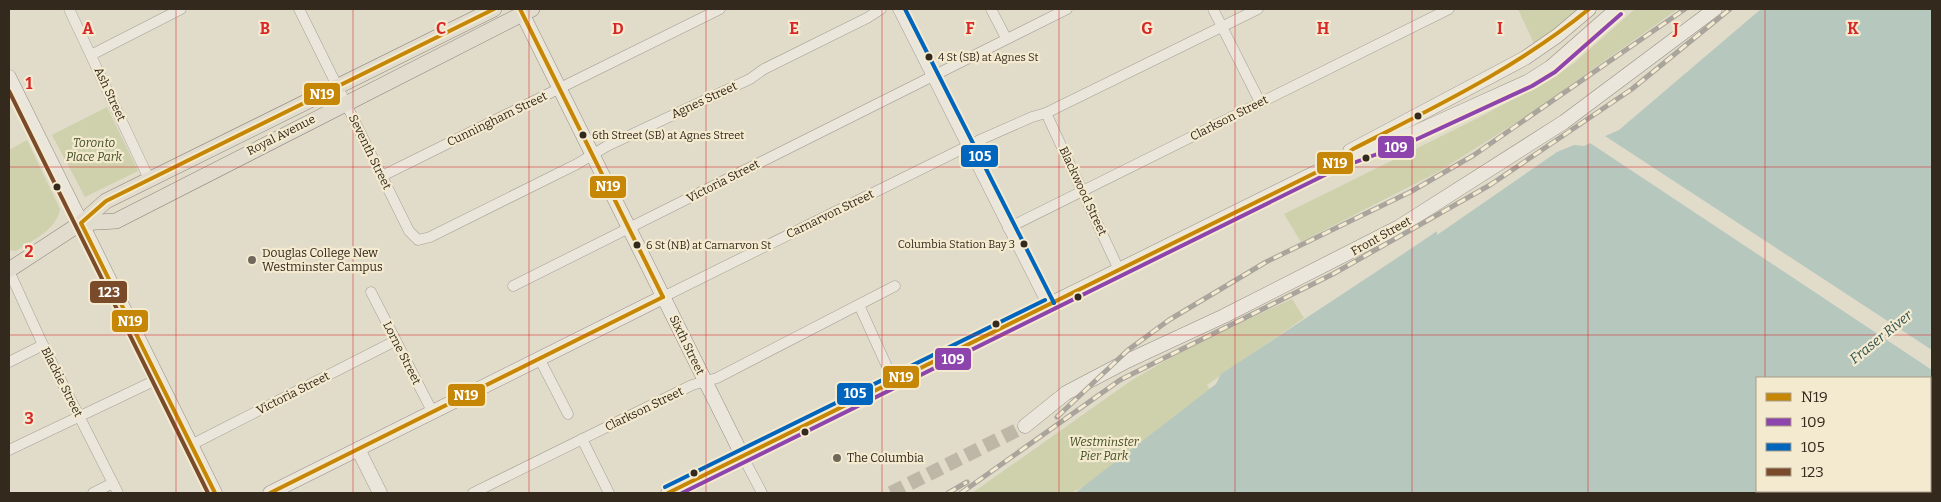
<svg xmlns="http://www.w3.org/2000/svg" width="1941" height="502" font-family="Bitter,serif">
<rect width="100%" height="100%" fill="#e1dbca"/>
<g fill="#cfd1ad">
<path d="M 1518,9 L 1582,9 L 1536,48 Z"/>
<path d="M 1635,9 L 1678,9 L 1525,117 L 1438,172 L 1301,242 L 1284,214 L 1478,118 L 1551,79 L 1574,63 Z"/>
<path d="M 107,107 L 138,171 L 85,197 L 52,135 Z"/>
<path d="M 27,140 L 60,209 C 56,231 32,240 16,251 L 9,250 L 9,150 Z"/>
<path d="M 1292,299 L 1304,318 L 1207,385 L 1228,417 L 1071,493 L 972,493 L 1132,380 L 1200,341 Z"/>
</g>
<path fill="#b6c7bd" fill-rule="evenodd" d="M 1761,9 L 1932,9 L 1932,493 L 1075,493 L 1216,384 L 1221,374 C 1333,300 1446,227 1556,150 L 1572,143 L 1585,145 L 1619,130 ZM 1757,378 L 1930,378 L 1930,491 L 1757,491 Z"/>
<path fill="#e1dbca" d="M 1602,134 L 1932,350 L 1932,370 L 1590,143 L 1584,146 L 1574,145 L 1557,152 L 1437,235 L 1437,230 L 1555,147 L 1572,141 L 1585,142 Z"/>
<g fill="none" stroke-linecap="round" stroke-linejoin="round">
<path stroke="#beb7a7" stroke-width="14" stroke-dasharray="14 7" stroke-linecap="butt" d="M 891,493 L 1025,426"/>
<g stroke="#a6a094" stroke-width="11">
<g id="street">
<path d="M 69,9 L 150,181"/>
<path d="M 299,9 L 409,231 L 418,240 L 430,237 L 577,164 L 607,146 L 750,79 L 764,69 L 867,18 L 881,9"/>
<path d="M 898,9 L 1048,306"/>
<path d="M 991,9 L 1006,38"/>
<path d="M 1213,9 L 1260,102"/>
<path d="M 91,55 L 181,9"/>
<path d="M 1046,113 L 1119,270"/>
<path d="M 382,176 L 720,9"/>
<path d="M 1008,228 L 1449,9"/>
<path d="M 9,271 L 43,345 L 118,493"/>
<path d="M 513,286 L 1067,9"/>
<path d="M 371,292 L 433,413"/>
<path d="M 663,297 L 982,139 L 1032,117 L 1046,113 L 1258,9"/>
<path d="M 859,305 L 894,382"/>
<path d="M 540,360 L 568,414"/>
<path d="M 9,362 L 43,345"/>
<path d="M 582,439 L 609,493"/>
<path d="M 191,445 L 395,341"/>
<path d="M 9,450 L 158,379"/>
<path d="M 743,457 L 762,493"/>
<path d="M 93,493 L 113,483"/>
<path d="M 473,493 L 692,385 L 717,378 L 895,286"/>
</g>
</g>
<g stroke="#968f83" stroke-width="15">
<g id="secondary">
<path d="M 520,9 L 743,457"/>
<path d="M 9,77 L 215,493"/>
<path d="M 1350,151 L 1525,58 L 1557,36 L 1589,9"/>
<path d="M 1025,426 L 1066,393 L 1125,362 L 1224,316 L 1399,227 L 1564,122 L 1715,9"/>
<path d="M 358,449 L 380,493"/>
<path d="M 270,493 L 663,297"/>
<path d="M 668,493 L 1335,163 L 1412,134 L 1529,81 L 1551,67 L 1617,9"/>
</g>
</g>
<g stroke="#8b857a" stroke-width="16">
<g id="primary">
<path d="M 81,223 L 116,221 L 532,9"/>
<path d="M 9,270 L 81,223 L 106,201 L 494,9"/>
</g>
</g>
<use href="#street" stroke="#eae6dc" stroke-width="10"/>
<use href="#secondary" stroke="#eae6dc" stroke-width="14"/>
<use href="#primary" stroke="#e1dccd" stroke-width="15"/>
<g stroke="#a9a59c" stroke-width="5">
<g id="rail">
<path d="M 1057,417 L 1128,350 L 1169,320 L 1266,262 L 1412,191 L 1474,155 L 1685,9"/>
<path d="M 948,493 L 967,482"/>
<path d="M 961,493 L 1120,380 L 1333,274 L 1490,185 L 1632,89 L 1730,9"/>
</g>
</g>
<use href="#rail" stroke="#f3eacf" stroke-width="3" stroke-dasharray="9" stroke-linecap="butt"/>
<g stroke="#f3eacf" stroke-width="8">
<g id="bus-1">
<path d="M 520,9 L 663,297"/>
<path d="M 215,493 L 81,223 L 106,201 L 494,9"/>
<path d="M 270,493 L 663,297"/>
<path d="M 668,493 L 1335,163 L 1353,149 C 1435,107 1517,68 1589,9"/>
</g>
</g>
<g stroke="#f3eacf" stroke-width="8">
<path id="bus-2" d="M 682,493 L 1337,169 L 1415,140 L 1532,86 L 1555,72 L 1621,14"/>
</g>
<g stroke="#f3eacf" stroke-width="8">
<g id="bus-3">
<path d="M 905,9 L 1054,303"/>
<path d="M 665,487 L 1045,300"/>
</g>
</g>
<g stroke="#f3eacf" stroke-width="8">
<path id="bus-4" d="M 9,91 L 208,493"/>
</g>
<use href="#bus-1" stroke="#c68707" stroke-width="4"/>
<use href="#bus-2" stroke="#8e44ad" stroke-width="4"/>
<use href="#bus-3" stroke="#0065bd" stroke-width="4"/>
<use href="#bus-4" stroke="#7a4b2a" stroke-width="4"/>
</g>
<path fill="none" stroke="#d62828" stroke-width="1" stroke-opacity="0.55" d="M 176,9 L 176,493M 353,9 L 353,493M 529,9 L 529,493M 706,9 L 706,493M 882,9 L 882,493M 1059,9 L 1059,493M 1235,9 L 1235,493M 1412,9 L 1412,493M 1588,9 L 1588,493M 1765,9 L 1765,378M 9,167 L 1932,167M 9,335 L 1932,335M 1765,491 L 1765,493"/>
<g fill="#34291d" stroke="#f3eacf" stroke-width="2">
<circle cx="929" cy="57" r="4.5"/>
<circle cx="1418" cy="116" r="4.5"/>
<circle cx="583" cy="135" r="4.5"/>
<circle cx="1366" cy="158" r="4.5"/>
<circle cx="57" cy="187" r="4.5"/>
<circle cx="1024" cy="244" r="4.5"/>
<circle cx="637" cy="245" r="4.5"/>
<circle cx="1078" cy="297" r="4.5"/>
<circle cx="996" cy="324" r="4.5"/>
<circle cx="805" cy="432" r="4.5"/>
<circle cx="694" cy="473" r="4.5"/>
</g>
<g fill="#71675a" stroke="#f3eacf" stroke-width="2">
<circle cx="252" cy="260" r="5"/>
<circle cx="837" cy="458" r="5"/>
</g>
<g text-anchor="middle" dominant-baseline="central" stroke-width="4.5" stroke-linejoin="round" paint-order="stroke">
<g font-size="11" fill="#34291d" stroke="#f3eacf" text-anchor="start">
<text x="938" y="57">4 St (SB) at Agnes St</text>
<text x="592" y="135">6th Street (SB) at Agnes Street</text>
<text x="1015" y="244" text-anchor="end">Columbia Station Bay 3</text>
<text x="646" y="245">6 St (NB) at Carnarvon St</text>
</g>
<g font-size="12" fill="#34291d" stroke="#f3eacf">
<text transform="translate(110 94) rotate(65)">Ash Street</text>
<text transform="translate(704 100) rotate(-25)">Agnes Street</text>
<text transform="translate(1229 118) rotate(-27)">Clarkson Street</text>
<text transform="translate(497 119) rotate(-26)">Cunningham Street</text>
<text transform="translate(281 135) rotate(-27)">Royal Avenue</text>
<text transform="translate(370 152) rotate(64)">Seventh Street</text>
<text transform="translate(723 181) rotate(-27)">Victoria Street</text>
<text transform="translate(1083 191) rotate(65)">Blackwood Street</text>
<text transform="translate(830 214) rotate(-26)">Carnarvon Street</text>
<text transform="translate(1381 236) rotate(-29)">Front Street</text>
<text transform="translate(687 345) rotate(64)">Sixth Street</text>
<text transform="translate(402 353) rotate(63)">Lorne Street</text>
<text transform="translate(62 382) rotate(63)">Blackie Street</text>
<text transform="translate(293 393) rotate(-27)">Victoria Street</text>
<text transform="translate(644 409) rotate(-26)">Clarkson Street</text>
</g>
<g font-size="12" font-style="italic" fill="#434f24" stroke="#f3eacf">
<text x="94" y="143">Toronto<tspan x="94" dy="14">Place Park</tspan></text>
<text x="1104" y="442">Westminster<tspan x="1104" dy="14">Pier Park</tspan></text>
</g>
<g font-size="12" fill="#34291d" stroke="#f3eacf" text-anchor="start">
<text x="262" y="253">Douglas College New<tspan x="262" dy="14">Westminster Campus</tspan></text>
<text x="847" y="458">The Columbia</text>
</g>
<g font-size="14" font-style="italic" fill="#2d5352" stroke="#f3eacf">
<text transform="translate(1881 337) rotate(-39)">Fraser River</text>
</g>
</g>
<g font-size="16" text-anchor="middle" font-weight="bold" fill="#d62828" stroke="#f3eacf" stroke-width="4.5" stroke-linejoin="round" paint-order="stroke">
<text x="88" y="34">A</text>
<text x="265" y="34">B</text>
<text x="441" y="34">C</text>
<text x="618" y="34">D</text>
<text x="794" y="34">E</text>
<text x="970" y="34">F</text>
<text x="1147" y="34">G</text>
<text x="1323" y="34">H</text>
<text x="1500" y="34">I</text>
<text x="1676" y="34">J</text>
<text x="1853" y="34">K</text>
<text x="29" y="89">1</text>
<text x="29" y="257">2</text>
<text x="29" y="424">3</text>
</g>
<g stroke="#f3eacf" stroke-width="2">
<rect x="303" y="82" width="38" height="24" rx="5" fill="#c68707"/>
<rect x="1377" y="135" width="38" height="24" rx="5" fill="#8e44ad"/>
<rect x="960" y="144" width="39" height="24" rx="5" fill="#0065bd"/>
<rect x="1316" y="151" width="38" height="24" rx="5" fill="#c68707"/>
<rect x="589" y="175" width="38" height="24" rx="5" fill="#c68707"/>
<rect x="89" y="280" width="39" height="24" rx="5" fill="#7a4b2a"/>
<rect x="111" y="309" width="38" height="24" rx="5" fill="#c68707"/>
<rect x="934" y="347" width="38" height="24" rx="5" fill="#8e44ad"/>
<rect x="882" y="365" width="38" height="24" rx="5" fill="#c68707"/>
<rect x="836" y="382" width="38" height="24" rx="5" fill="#0065bd"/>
<rect x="447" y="383" width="39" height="24" rx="5" fill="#c68707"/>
</g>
<g font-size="14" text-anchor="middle" font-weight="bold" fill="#fff">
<text x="322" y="99">N19</text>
<text x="1396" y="152">109</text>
<text x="980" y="161">105</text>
<text x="1335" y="168">N19</text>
<text x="608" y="191">N19</text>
<text x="109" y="297">123</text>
<text x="130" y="326">N19</text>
<text x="953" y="364">109</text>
<text x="901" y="382">N19</text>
<text x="855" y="398">105</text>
<text x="466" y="400">N19</text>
</g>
<rect width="1941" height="502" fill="none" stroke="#34291d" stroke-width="20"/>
<rect x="1756" y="377" width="175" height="115" fill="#f3eacf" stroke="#a79d88"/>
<rect x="1766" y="393" width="25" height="8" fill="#c68707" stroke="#a79d88"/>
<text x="1801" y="402" font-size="15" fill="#34291d">N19</text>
<rect x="1766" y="418" width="25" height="8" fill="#8e44ad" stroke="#a79d88"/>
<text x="1801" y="427" font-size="15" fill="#34291d">109</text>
<rect x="1766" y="443" width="25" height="8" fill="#0065bd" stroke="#a79d88"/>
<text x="1801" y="452" font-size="15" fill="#34291d">105</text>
<rect x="1766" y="468" width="25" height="8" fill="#7a4b2a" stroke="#a79d88"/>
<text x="1801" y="477" font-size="15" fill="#34291d">123</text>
</svg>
